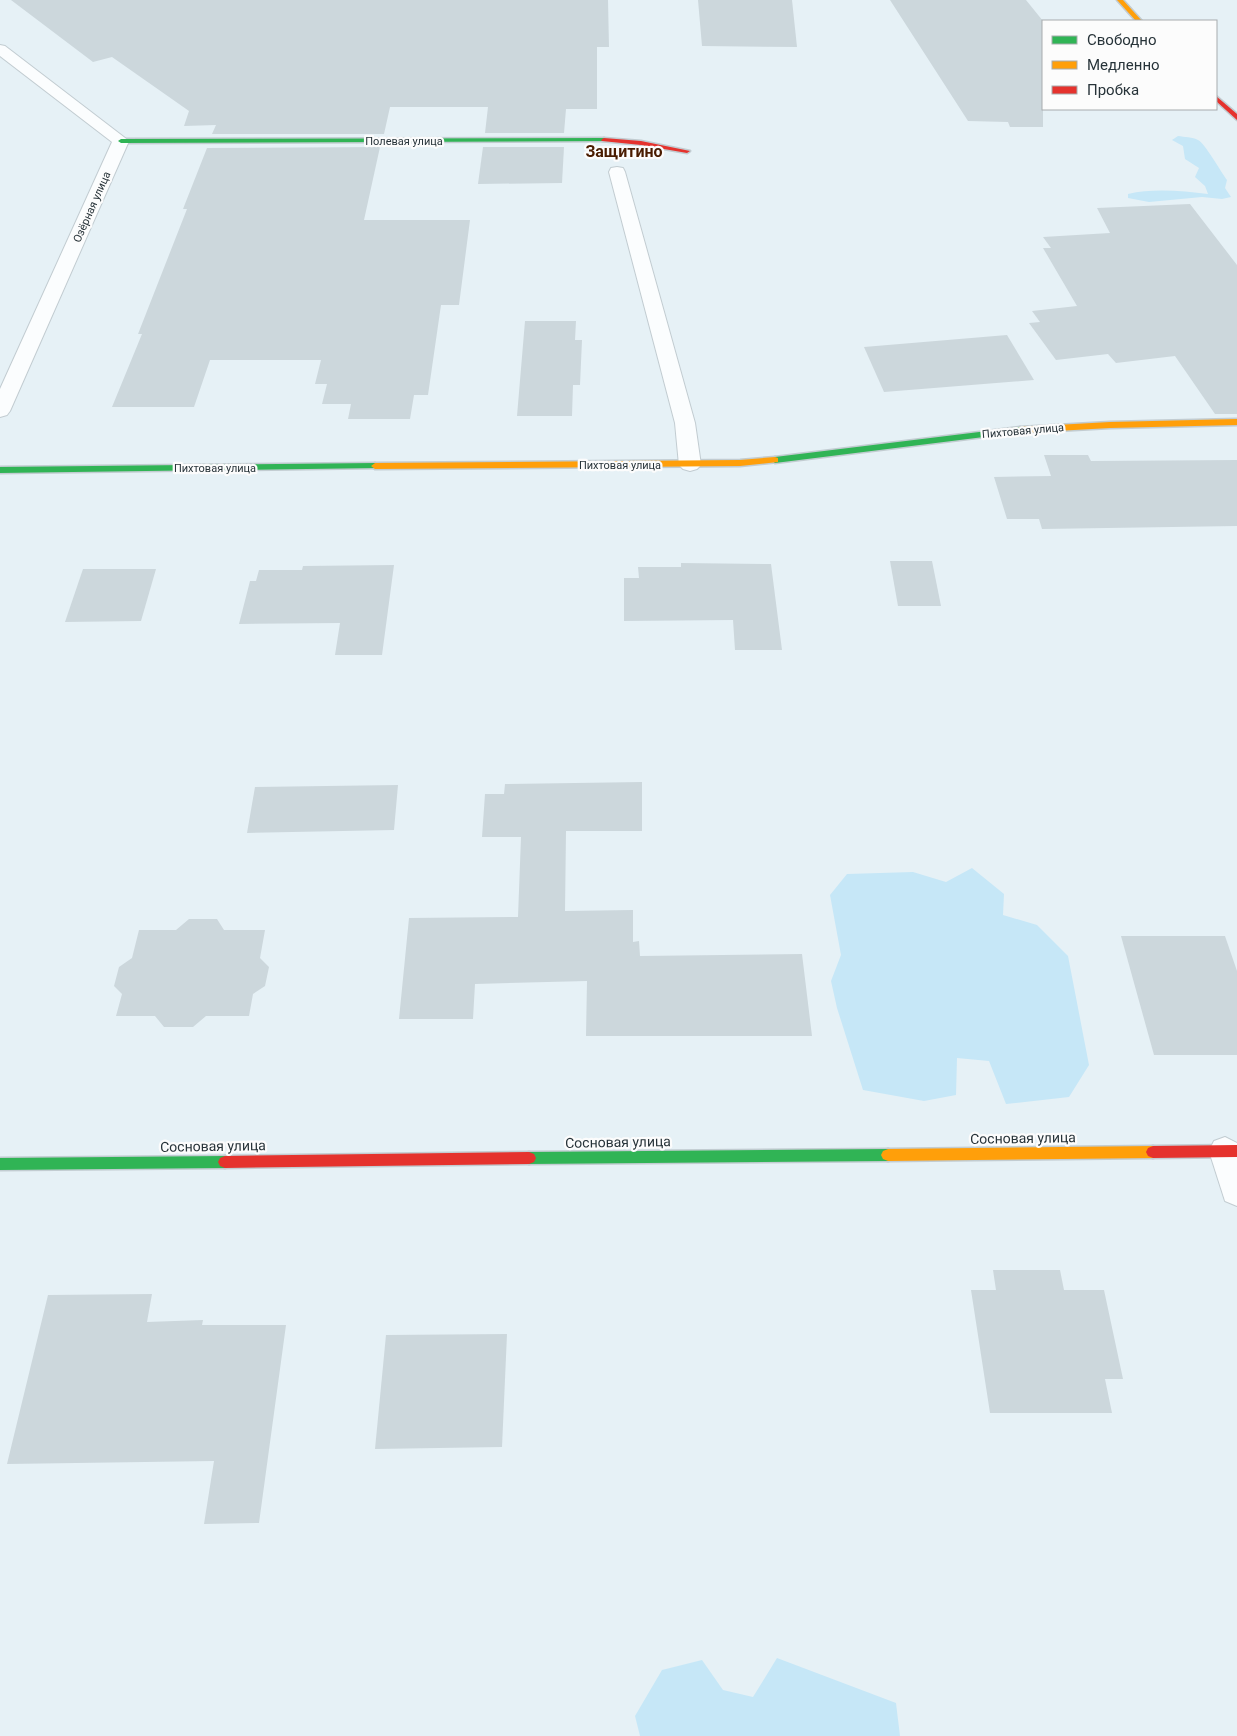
<svg xmlns="http://www.w3.org/2000/svg" width="1237" height="1736" font-family="Roboto,sans-serif">
<rect width="100%" height="100%" fill="#e6f1f6"/>
<g fill="#c6e7f7">
<path d="M 1178,136 C 1184,137 1193,137 1198,140 C 1204,142 1221,172 1227,180 L 1225,188 L 1231,197 L 1222,199 L 1202,197 L 1149,202 L 1128,198 L 1128,194 C 1153,188 1183,191 1208,194 L 1205,186 L 1195,177 L 1199,168 L 1185,159 L 1183,146 L 1172,140 Z"/>
<path d="M 972,868 L 1004,894 L 1003,915 L 1037,925 L 1068,956 L 1089,1065 L 1069,1097 L 1006,1104 L 989,1061 L 957,1058 L 956,1095 L 924,1101 L 863,1090 L 837,1008 L 831,981 L 841,955 L 830,895 L 847,874 L 913,872 L 946,882 Z"/>
<path d="M 777,1658 L 896,1703 L 900,1736 L 640,1736 L 635,1716 L 662,1670 L 702,1660 L 723,1690 L 753,1697 Z"/>
</g>
<g fill="#ccd7dc">
<path d="M 11,0 L 608,0 L 609,47 L 597,47 L 597,109 L 566,109 L 564,133 L 485,133 L 488,107 L 390,107 L 384,134 L 212,134 L 216,125 L 184,126 L 189,111 L 112,57 L 93,62 Z"/>
<path d="M 698,0 L 792,0 L 797,47 L 702,46 Z"/>
<path d="M 890,0 L 1026,0 L 1043,21 L 1043,127 L 1010,127 L 1008,122 L 968,121 Z"/>
<path d="M 380,147 L 364,220 L 470,220 L 459,305 L 441,305 L 428,395 L 414,395 L 410,419 L 348,419 L 351,404 L 322,404 L 327,384 L 315,384 L 321,360 L 210,360 L 194,407 L 112,407 L 142,334 L 138,334 L 187,209 L 183,209 L 207,148 Z"/>
<path d="M 483,147 L 564,147 L 562,183 L 478,184 Z"/>
<path d="M 1190,204 L 1237,265 L 1237,414 L 1215,414 L 1175,356 L 1116,363 L 1108,354 L 1056,360 L 1029,323 L 1040,322 L 1032,311 L 1077,306 L 1043,248 L 1051,248 L 1043,237 L 1110,233 L 1097,208 Z"/>
<path d="M 525,321 L 576,321 L 575,340 L 582,340 L 580,385 L 573,385 L 572,416 L 517,416 Z"/>
<path d="M 1007,335 L 1034,380 L 884,392 L 864,347 Z"/>
<path d="M 1044,455 L 1088,455 L 1091,461 L 1237,460 L 1237,526 L 1042,529 L 1039,519 L 1007,519 L 994,477 L 1051,476 Z"/>
<path d="M 890,561 L 932,561 L 941,606 L 898,606 Z"/>
<path d="M 681,563 L 771,564 L 782,650 L 735,650 L 733,620 L 624,621 L 624,578 L 639,578 L 638,567 L 681,567 Z"/>
<path d="M 394,565 L 382,655 L 335,655 L 340,623 L 239,624 L 250,581 L 256,581 L 259,570 L 302,570 L 303,566 Z"/>
<path d="M 83,569 L 156,569 L 141,621 L 65,622 Z"/>
<path d="M 642,782 L 642,831 L 566,831 L 565,911 L 633,910 L 633,942 L 639,941 L 640,956 L 802,954 L 812,1036 L 586,1036 L 587,981 L 475,984 L 473,1019 L 399,1019 L 409,918 L 518,917 L 521,837 L 482,837 L 485,794 L 504,794 L 505,784 Z"/>
<path d="M 398,785 L 394,830 L 247,833 L 255,787 Z"/>
<path d="M 189,919 L 217,919 L 224,930 L 265,930 L 260,958 L 269,967 L 265,986 L 253,994 L 249,1016 L 206,1016 L 193,1027 L 164,1027 L 155,1016 L 116,1016 L 122,994 L 114,986 L 119,967 L 132,958 L 139,930 L 176,930 Z"/>
<path d="M 1121,936 L 1225,936 L 1237,971 L 1237,1055 L 1154,1055 Z"/>
<path d="M 993,1270 L 1060,1270 L 1064,1290 L 1104,1290 L 1123,1379 L 1105,1379 L 1112,1413 L 990,1413 L 971,1290 L 996,1290 Z"/>
<path d="M 152,1294 L 147,1322 L 203,1320 L 202,1325 L 286,1325 L 259,1523 L 204,1524 L 214,1461 L 7,1464 L 48,1295 Z"/>
<path d="M 507,1334 L 502,1447 L 375,1449 L 386,1335 Z"/>
</g>
<g fill="none" stroke-linecap="round" stroke-linejoin="round">
<g stroke="#c2ccd1" stroke-width="2">
<path id="lane" d="M 617,167 L 623,168 L 625,172 L 695,423 L 701,465 L 697,469 L 690,471 L 683,469 L 679,465 L 675,423 L 609,172 L 611,168 Z"/>
</g>
<g stroke="#c2ccd1" stroke-width="2">
<g id="street">
<path d="M 0,45 L 5,46 L 129,141 L 10,411 L 7,415 L 0,417 L 0,389 L 112,142 L 0,56 Z"/>
<path d="M 1225,1137 L 1237,1143 L 1237,1206 L 1225,1201 L 1209,1151 L 1214,1141 Z"/>
</g>
</g>
<g stroke="#c2ccd1" stroke-width="3">
<g id="fast">
<path d="M 604,138 L 607,140 L 606,141 L 121,143 L 118,141 L 121,139 Z"/>
<path d="M 1020,427 L 1024,430 L 1023,432 L 775,463 L 771,460 L 775,457 Z"/>
<path d="M 375,463 L 379,466 L 378,468 L 0,473 L 0,467 Z"/>
<path d="M 888,1149 L 893,1151 L 895,1155 L 893,1159 L 888,1161 L 529,1164 L 524,1162 L 522,1158 L 524,1154 L 529,1152 Z"/>
<path d="M 225,1156 L 230,1158 L 232,1162 L 230,1166 L 225,1168 L 0,1170 L 0,1158 Z"/>
</g>
</g>
<g stroke="#c2ccd1" stroke-width="3">
<g id="slow">
<path d="M 1117,0 L 1123,0 L 1142,21 L 1136,21 Z"/>
<path d="M 1237,419 L 1237,425 L 1110,428 L 1020,433 L 1016,430 L 1020,427 L 1110,422 Z"/>
<path d="M 775,457 L 778,458 L 778,462 L 740,466 L 375,469 L 371,466 L 375,463 L 740,460 Z"/>
<path d="M 1153,1146 L 1158,1148 L 1160,1152 L 1158,1156 L 1153,1158 L 888,1161 L 883,1159 L 881,1155 L 883,1151 L 888,1149 Z"/>
</g>
</g>
<g stroke="#c2ccd1" stroke-width="3">
<g id="jam">
<path d="M 1216,96 L 1237,114 L 1237,120 L 1216,101 Z"/>
<path d="M 604,138 L 641,141 L 690,151 L 687,153 L 641,145 L 602,141 L 601,140 Z"/>
<path d="M 1237,1145 L 1237,1157 L 1153,1158 L 1148,1156 L 1146,1152 L 1148,1148 L 1153,1146 Z"/>
<path d="M 529,1152 L 534,1154 L 536,1158 L 534,1162 L 529,1164 L 225,1168 L 220,1166 L 218,1162 L 220,1158 L 225,1156 Z"/>
</g>
</g>
<use href="#lane" fill="#fbfdfe" fill-rule="evenodd"/>
<use href="#street" fill="#fbfdfe" fill-rule="evenodd"/>
<use href="#fast" fill="#30b455" fill-rule="evenodd"/>
<use href="#slow" fill="#ff9f0a" fill-rule="evenodd"/>
<use href="#jam" fill="#e5322d" fill-rule="evenodd"/>
</g>
<g text-anchor="middle" dominant-baseline="central" stroke-width="4.5" stroke-linejoin="round" paint-order="stroke">
<g font-size="11" fill="#273339" stroke="#fcfcfc">
<text x="404" y="141">Полевая улица</text>
<text transform="translate(92 207) rotate(-66)">Озёрная улица</text>
<text transform="translate(1023 431) rotate(-5)">Пихтовая улица</text>
<text x="620" y="465">Пихтовая улица</text>
<text x="215" y="468">Пихтовая улица</text>
</g>
<g font-size="14" fill="#273339" stroke="#fcfcfc">
<text transform="translate(1023 1138) rotate(-1)">Сосновая улица</text>
<text transform="translate(618 1142) rotate(-1)">Сосновая улица</text>
<text transform="translate(213 1146) rotate(-1)">Сосновая улица</text>
</g>
<g font-size="16" font-weight="bold" fill="#4a1c00" stroke="#fcfcfc">
<text x="624" y="151">Защитино</text>
</g>
</g>
<rect x="1042" y="20" width="175" height="90" fill="#fcfcfc" stroke="#a7acae"/>
<rect x="1052" y="36" width="25" height="8" fill="#30b455" stroke="#a7acae"/>
<text x="1087" y="45" font-size="15" fill="#273339">Свободно</text>
<rect x="1052" y="61" width="25" height="8" fill="#ff9f0a" stroke="#a7acae"/>
<text x="1087" y="70" font-size="15" fill="#273339">Медленно</text>
<rect x="1052" y="86" width="25" height="8" fill="#e5322d" stroke="#a7acae"/>
<text x="1087" y="95" font-size="15" fill="#273339">Пробка</text>
</svg>
